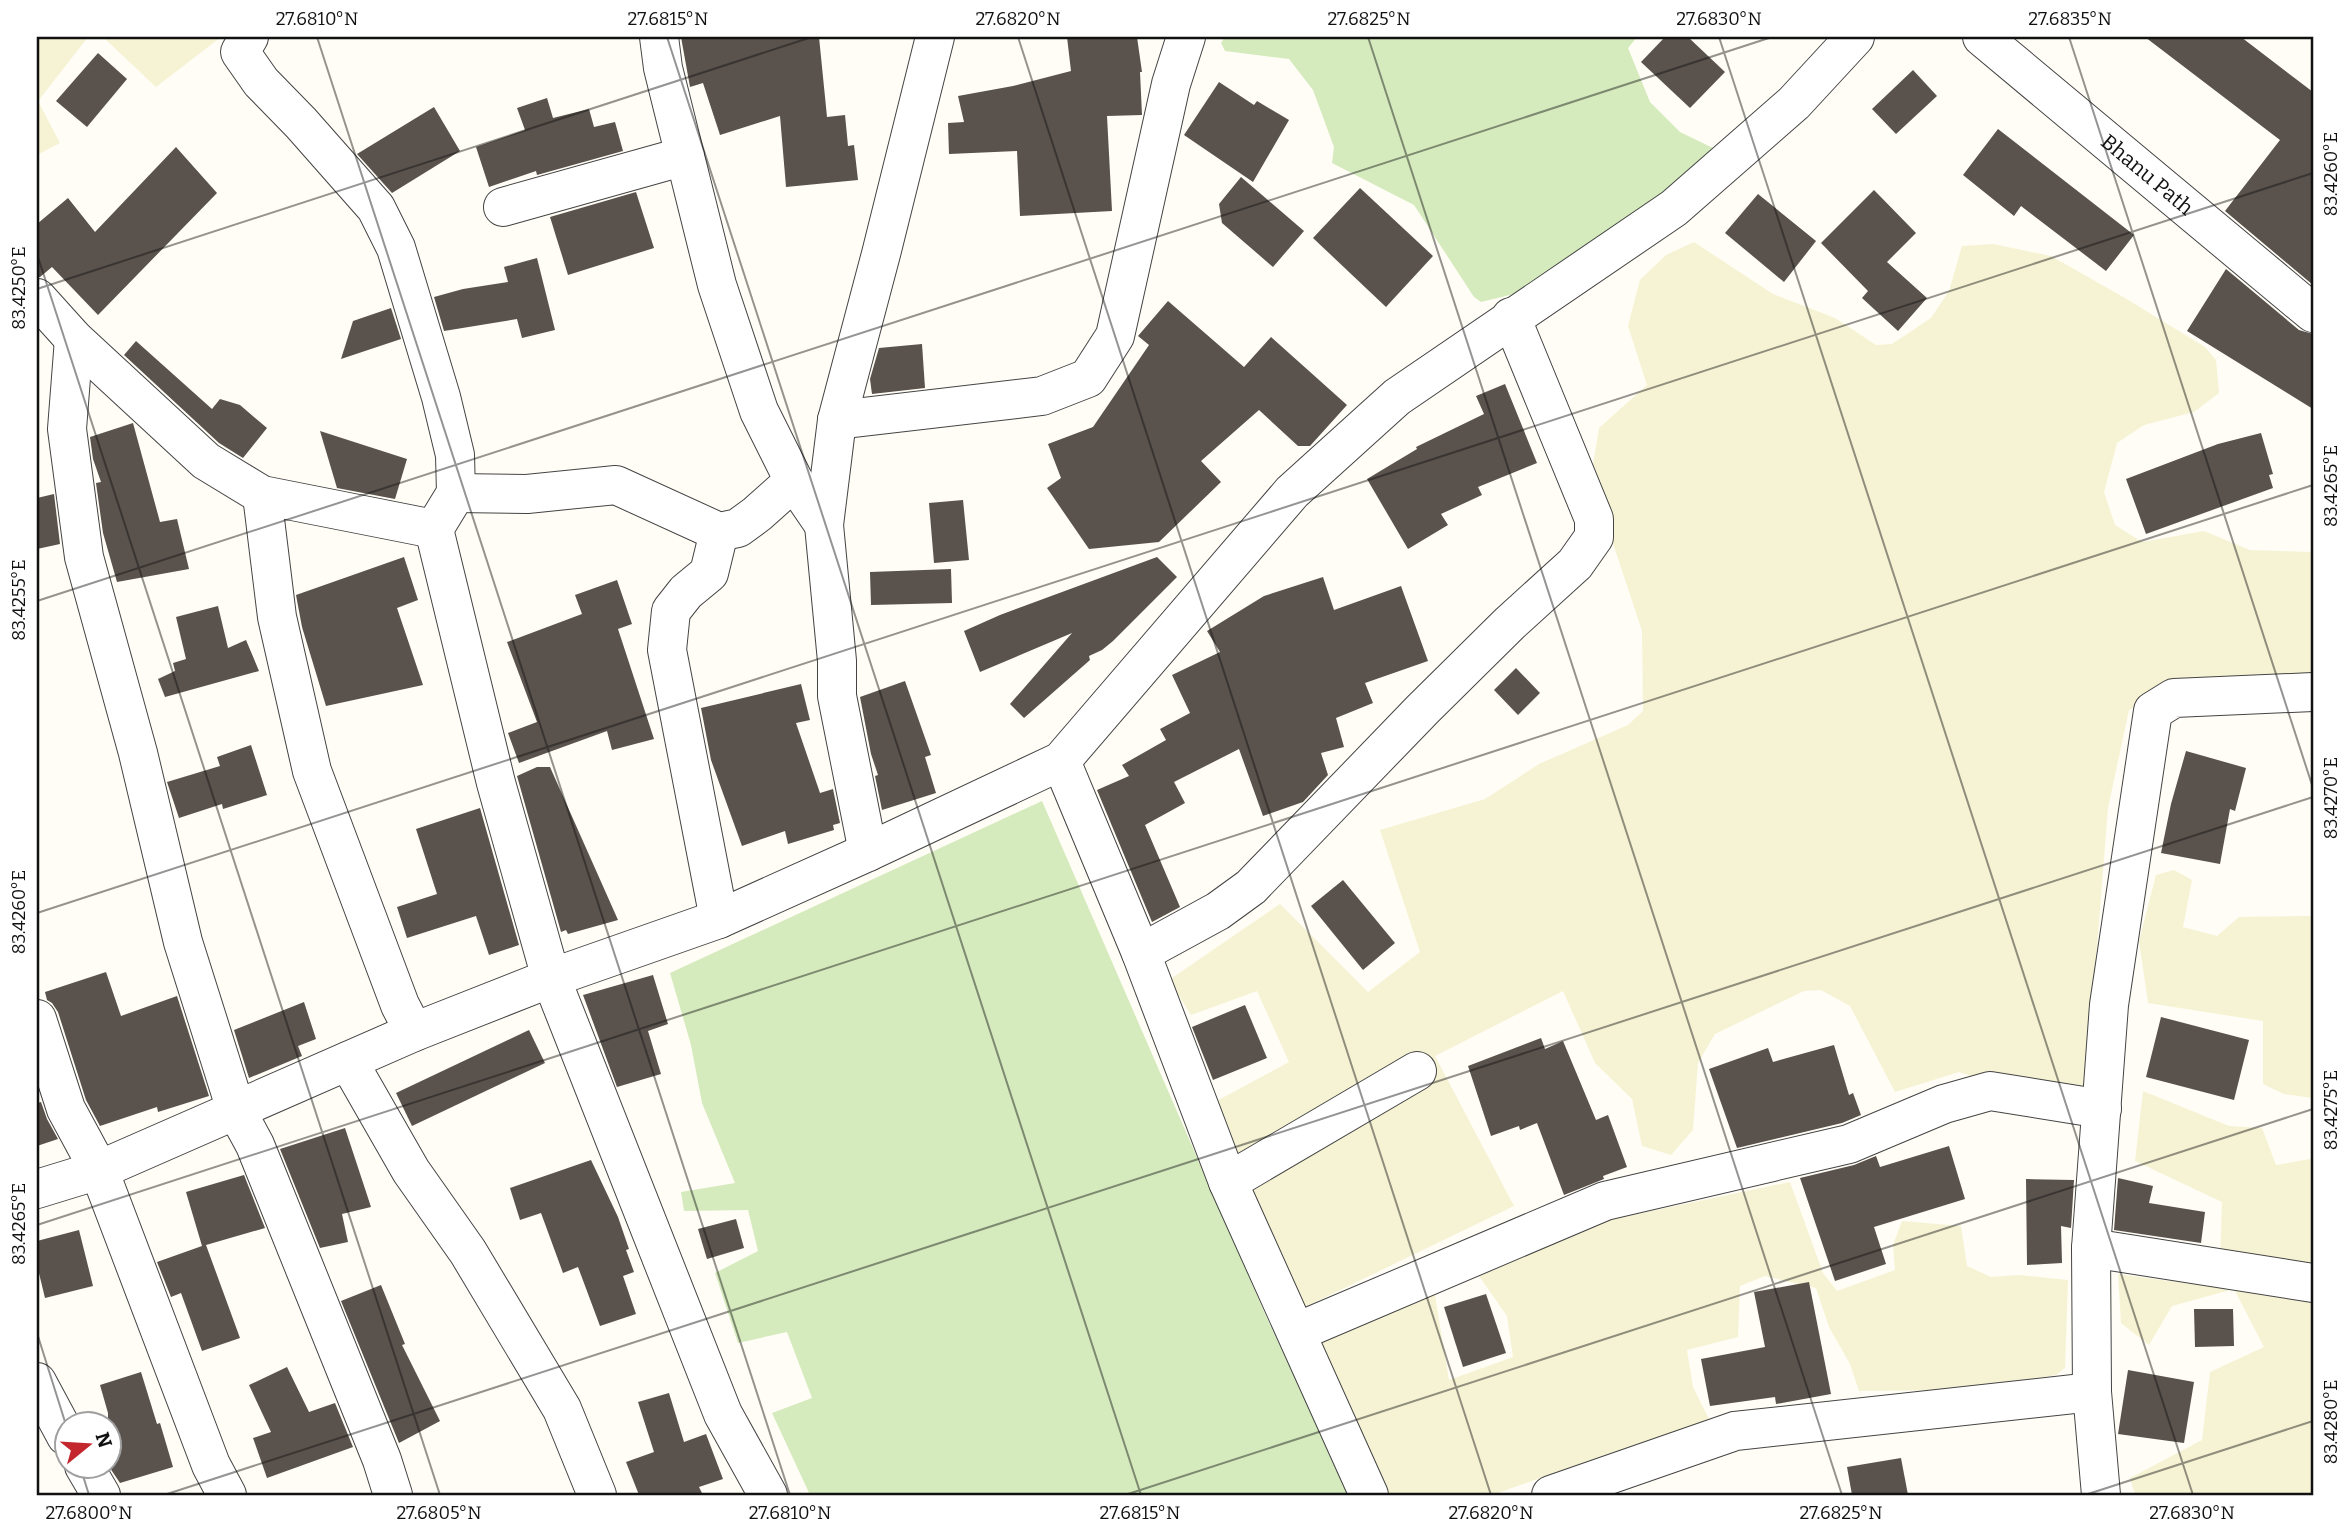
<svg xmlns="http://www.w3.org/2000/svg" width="2350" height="1532" font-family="Bitter,serif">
<rect width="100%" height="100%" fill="#fffdf5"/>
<g fill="#f6f3d4">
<path d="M 37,37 L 88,37 L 38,101 L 60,143 L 37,155 Z"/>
<path d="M 103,37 L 221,37 L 156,87 Z"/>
<path d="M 1694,242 L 1773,294 L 1835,318 L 1876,345 L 1892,344 L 1931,318 L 1949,291 L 1962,246 L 1993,244 L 2051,256 L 2125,298 L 2205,347 L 2216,360 L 2219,393 L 2194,412 L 2144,425 L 2117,443 L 2104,492 L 2115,525 L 2142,542 L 2204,531 L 2250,550 L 2313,552 L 2313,690 L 2173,688 L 2129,710 L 2108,808 L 2086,1084 L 2054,1105 L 1959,1072 L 1895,1092 L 1850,1006 L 1821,990 L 1804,991 L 1715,1034 L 1698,1063 L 1693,1130 L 1671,1155 L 1642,1146 L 1632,1099 L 1595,1063 L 1563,991 L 1435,1056 L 1514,1206 L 1303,1308 L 1211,1104 L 1289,1062 L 1257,991 L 1191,1015 L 1169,980 L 1280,904 L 1368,992 L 1420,952 L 1380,830 L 1485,799 L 1539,764 L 1628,725 L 1643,711 L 1642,631 L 1591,477 L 1599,428 L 1647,385 L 1628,326 L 1640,280 L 1666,255 Z"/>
<path d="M 2174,870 L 2192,880 L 2183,927 L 2217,936 L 2239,917 L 2313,916 L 2313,1098 L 2284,1094 L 2263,1084 L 2263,1021 L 2148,1003 L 2139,941 L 2156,875 Z"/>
<path d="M 2143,1091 L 2229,1126 L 2262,1128 L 2276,1165 L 2310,1159 L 2313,1155 L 2313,1495 L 2135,1495 L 2130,1478 L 2202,1440 L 2210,1372 L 2264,1347 L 2234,1289 L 2172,1306 L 2149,1345 L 2121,1323 L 2118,1274 L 2169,1281 L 2220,1263 L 2222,1202 L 2135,1161 Z"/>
<path d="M 1790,1182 L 1823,1273 L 1837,1291 L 1895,1270 L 1893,1245 L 1902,1221 L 1961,1226 L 1967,1266 L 1991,1277 L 2019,1275 L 2068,1280 L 2065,1368 L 2056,1375 L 1972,1390 L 1859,1391 L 1850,1364 L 1829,1327 L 1816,1288 L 1765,1276 L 1740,1286 L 1738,1337 L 1687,1350 L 1693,1387 L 1709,1419 L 1492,1495 L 1382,1495 L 1322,1353 L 1323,1325 L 1433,1283 L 1449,1380 L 1513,1357 L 1507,1316 L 1477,1273 L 1566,1229 Z"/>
</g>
<g fill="#d5ebbd">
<path d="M 1225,37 L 1637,37 L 1628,48 L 1650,102 L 1680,132 L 1719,151 L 1543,287 L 1481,302 L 1474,297 L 1414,205 L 1332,163 L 1334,147 L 1313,90 L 1289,59 L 1225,51 L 1221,43 Z"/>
<path d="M 1042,801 L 1266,1316 L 1349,1495 L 810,1495 L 772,1413 L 812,1398 L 787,1332 L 738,1343 L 715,1273 L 758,1251 L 748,1210 L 684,1211 L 681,1192 L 735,1183 L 702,1103 L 691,1045 L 670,973 Z"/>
</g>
<g fill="#5a524d">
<path d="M 681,37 L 819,37 L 827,117 L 845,115 L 848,146 L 854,145 L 858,180 L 786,187 L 780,116 L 720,135 L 703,83 L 690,87 Z"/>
<path d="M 1067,37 L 1137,37 L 1142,72 L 1140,72 L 1142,115 L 1107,116 L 1112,211 L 1020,216 L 1017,151 L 949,154 L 948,123 L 964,122 L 958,96 L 1013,86 L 1071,71 Z"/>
<path d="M 1665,37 L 1688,37 L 1725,72 L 1690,108 L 1641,62 Z"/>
<path d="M 2145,37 L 2241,37 L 2313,92 L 2313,285 L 2225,211 L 2280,140 Z"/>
<path d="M 98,53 L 127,79 L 87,127 L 56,101 Z"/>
<path d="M 1913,70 L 1937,96 L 1896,134 L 1872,109 Z"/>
<path d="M 1219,82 L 1254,105 L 1257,101 L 1289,120 L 1253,182 L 1184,135 Z"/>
<path d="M 547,98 L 553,118 L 589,109 L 594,127 L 615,122 L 623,151 L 537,175 L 536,171 L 489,187 L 476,147 L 525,130 L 517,108 Z"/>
<path d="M 434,107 L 460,151 L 392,193 L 357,154 Z"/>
<path d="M 1998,129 L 2134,235 L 2106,271 L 2021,206 L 2014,216 L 1963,175 Z"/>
<path d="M 176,147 L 217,193 L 98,315 L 52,267 L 40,277 L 37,277 L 37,224 L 68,198 L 95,232 Z"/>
<path d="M 1241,177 L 1304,231 L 1273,267 L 1222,223 L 1219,204 Z"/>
<path d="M 1360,188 L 1433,256 L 1386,307 L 1313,238 Z"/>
<path d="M 1874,190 L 1916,233 L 1887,262 L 1927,298 L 1898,331 L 1862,298 L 1868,291 L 1821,243 Z"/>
<path d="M 636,192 L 654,248 L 568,275 L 550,217 Z"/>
<path d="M 1758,194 L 1816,241 L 1784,282 L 1725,233 Z"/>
<path d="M 537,258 L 555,330 L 522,338 L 517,319 L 444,331 L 434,297 L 463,289 L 508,282 L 504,267 Z"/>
<path d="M 2226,269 L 2299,330 L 2313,334 L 2313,409 L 2187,331 Z"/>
<path d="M 1168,301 L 1244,367 L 1271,337 L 1347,405 L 1310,446 L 1298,446 L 1259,410 L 1201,461 L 1221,482 L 1159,542 L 1089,549 L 1047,488 L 1061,478 L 1048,444 L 1093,427 L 1149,345 L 1138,336 Z"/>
<path d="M 391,308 L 401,339 L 341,359 L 353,321 Z"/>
<path d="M 136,341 L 212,409 L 220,399 L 240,405 L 267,428 L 243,458 L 219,443 L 124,355 Z"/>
<path d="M 922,344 L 925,388 L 872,394 L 870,379 L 879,348 Z"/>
<path d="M 1505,384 L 1537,463 L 1478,487 L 1482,495 L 1441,514 L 1448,525 L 1408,549 L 1367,479 L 1417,449 L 1416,447 L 1484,414 L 1476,396 Z"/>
<path d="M 133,423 L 160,522 L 177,519 L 189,569 L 117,582 L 103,533 L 96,483 L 101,482 L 93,459 L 90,437 Z"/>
<path d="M 320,431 L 407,459 L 395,499 L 337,488 Z"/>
<path d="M 2261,433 L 2273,474 L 2269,475 L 2273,488 L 2146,534 L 2126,479 L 2218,444 Z"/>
<path d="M 54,494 L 60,544 L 37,549 L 37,498 Z"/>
<path d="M 963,500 L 969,560 L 934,563 L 929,503 Z"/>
<path d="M 404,557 L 418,600 L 397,608 L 423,685 L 326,706 L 302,627 L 296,595 Z"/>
<path d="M 1157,557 L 1177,577 L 1113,641 L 1102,650 L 1089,656 L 1090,660 L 1024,718 L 1010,704 L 1072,633 L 980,672 L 964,631 L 1000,615 Z"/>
<path d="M 951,569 L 952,603 L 871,605 L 870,572 Z"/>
<path d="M 1323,577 L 1334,610 L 1401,586 L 1428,661 L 1365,683 L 1373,703 L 1336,718 L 1344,747 L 1321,753 L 1328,775 L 1303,802 L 1263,816 L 1239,749 L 1174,782 L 1185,803 L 1145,825 L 1180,907 L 1152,922 L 1097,790 L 1129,776 L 1122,765 L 1166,740 L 1160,729 L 1190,713 L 1172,675 L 1220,652 L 1207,631 L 1264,596 Z"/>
<path d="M 617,580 L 632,624 L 618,629 L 654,739 L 612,750 L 607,731 L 519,763 L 508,733 L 537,722 L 507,642 L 582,614 L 575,595 Z"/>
<path d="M 218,606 L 228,648 L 246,640 L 259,671 L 165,697 L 158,679 L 175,671 L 173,663 L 186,659 L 176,617 Z"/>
<path d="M 1516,668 L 1540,693 L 1518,715 L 1494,690 Z"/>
<path d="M 905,681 L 931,755 L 925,757 L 936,793 L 882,810 L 875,776 L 878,775 L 871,754 L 860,697 Z"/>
<path d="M 801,684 L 810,720 L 796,723 L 820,793 L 833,789 L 840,823 L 833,825 L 834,830 L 788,844 L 785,831 L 742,846 L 711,760 L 701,708 Z"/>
<path d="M 251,745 L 267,795 L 223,809 L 222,804 L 179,818 L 167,782 L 220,766 L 217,757 Z"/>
<path d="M 2186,751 L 2246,768 L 2235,811 L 2230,809 L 2220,864 L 2161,853 L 2171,804 Z"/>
<path d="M 537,767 L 550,767 L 618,920 L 568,934 L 566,930 L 561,932 L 517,776 Z"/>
<path d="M 480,808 L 519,945 L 489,955 L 476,916 L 407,938 L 397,907 L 437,894 L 416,829 Z"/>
<path d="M 1343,880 L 1395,943 L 1363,970 L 1311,906 Z"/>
<path d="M 106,972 L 121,1016 L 177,996 L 209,1096 L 158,1112 L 157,1107 L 100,1126 L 86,1100 L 58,1012 L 52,1003 L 47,1000 L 45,992 Z"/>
<path d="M 653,975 L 668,1024 L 648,1031 L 661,1074 L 617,1087 L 583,995 Z"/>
<path d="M 304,1002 L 316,1039 L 298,1046 L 302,1056 L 249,1078 L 234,1030 Z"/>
<path d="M 1245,1005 L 1267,1058 L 1213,1080 L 1192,1027 Z"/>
<path d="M 2161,1017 L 2249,1040 L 2234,1100 L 2146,1077 Z"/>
<path d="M 529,1030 L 545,1063 L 412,1126 L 396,1093 Z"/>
<path d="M 1541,1038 L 1545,1049 L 1563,1041 L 1596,1120 L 1608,1115 L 1627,1167 L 1603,1176 L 1604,1179 L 1564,1195 L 1537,1123 L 1520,1130 L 1519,1126 L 1491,1136 L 1468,1066 Z"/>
<path d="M 1834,1045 L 1849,1095 L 1853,1093 L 1861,1115 L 1842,1123 L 1737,1148 L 1709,1069 L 1768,1048 L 1773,1062 Z"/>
<path d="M 41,1102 L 47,1119 L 58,1139 L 37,1146 L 37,1103 Z"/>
<path d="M 345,1128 L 371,1207 L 342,1214 L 348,1242 L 320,1248 L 280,1149 Z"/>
<path d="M 1949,1146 L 1965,1199 L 1874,1227 L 1886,1264 L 1835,1281 L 1800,1178 L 1854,1165 L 1876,1156 L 1880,1167 Z"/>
<path d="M 591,1160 L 618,1217 L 629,1249 L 626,1250 L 634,1272 L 623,1276 L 636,1314 L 600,1326 L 578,1267 L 563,1273 L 541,1213 L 520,1220 L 510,1188 Z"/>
<path d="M 244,1175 L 265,1228 L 206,1245 L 240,1338 L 202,1351 L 181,1293 L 171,1297 L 157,1262 L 202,1246 L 186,1192 Z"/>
<path d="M 2118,1178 L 2153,1186 L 2149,1203 L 2205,1212 L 2201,1243 L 2114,1230 Z"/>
<path d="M 2026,1179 L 2074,1180 L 2071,1228 L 2061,1226 L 2062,1263 L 2027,1265 Z"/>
<path d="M 736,1219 L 744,1248 L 707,1259 L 698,1229 Z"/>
<path d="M 79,1230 L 93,1286 L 45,1298 L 37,1265 L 37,1241 Z"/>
<path d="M 1809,1282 L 1831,1394 L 1776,1404 L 1775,1397 L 1710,1406 L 1701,1359 L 1765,1347 L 1754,1292 Z"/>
<path d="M 381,1285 L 405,1344 L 402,1345 L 440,1421 L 399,1443 L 341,1301 Z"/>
<path d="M 1486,1294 L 1506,1353 L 1463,1367 L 1444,1307 Z"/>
<path d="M 2194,1309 L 2233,1309 L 2234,1346 L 2195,1347 Z"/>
<path d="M 287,1367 L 309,1412 L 335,1403 L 353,1447 L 267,1478 L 253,1438 L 271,1432 L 249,1385 Z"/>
<path d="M 2128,1370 L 2194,1382 L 2184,1443 L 2118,1434 Z"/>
<path d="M 141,1372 L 157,1424 L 160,1423 L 173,1467 L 120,1483 L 108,1465 L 108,1413 L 100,1385 Z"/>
<path d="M 669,1393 L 684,1442 L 706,1434 L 723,1479 L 699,1487 L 703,1495 L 639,1495 L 626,1462 L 654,1452 L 638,1402 Z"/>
<path d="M 1901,1458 L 1908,1495 L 1852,1495 L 1847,1467 Z"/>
</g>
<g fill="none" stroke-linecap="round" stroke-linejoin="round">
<g stroke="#444" stroke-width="40">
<g id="minor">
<path d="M 249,37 L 240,52 L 261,82 L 301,123 L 376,208 L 396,248 L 441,397 L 455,455 L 456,493 L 434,529 L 496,783 L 551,978 L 723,1414 L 768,1495"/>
<path d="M 659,37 L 663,68 L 717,285 L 759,411 L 794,481 L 824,525"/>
<path id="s1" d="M 1982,37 L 2313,313"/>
<path d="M 503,207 L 685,156"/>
<path d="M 37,298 L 74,339 L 206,461 L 262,495 L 434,529"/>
<path d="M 74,339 L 67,429 L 84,557 L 138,753 L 183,942 L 236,1110 L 255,1145 L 382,1460 L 393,1495"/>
<path d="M 837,420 L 1042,396 L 1088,378 L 1115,336 L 1171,84 L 1186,37"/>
<path d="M 456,493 L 527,494 L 616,485 L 719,532 L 738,528 L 757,514 L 794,481"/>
<path d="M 262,495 L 277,617 L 312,771 L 400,1005 L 414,1032"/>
<path d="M 719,532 L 709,573 L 686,592 L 671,611 L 667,650 L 719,919"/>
<path d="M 1061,761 L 1141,953 L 1228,1182 L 1369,1495"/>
<path d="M 868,852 L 837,696 L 837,661 L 824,525 L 837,420 L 881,254 L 935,37"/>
<path d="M 1141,953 L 1218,911 L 1251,887 L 1423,709 L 1510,623 L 1575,564 L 1594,537 L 1594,519 L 1511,317"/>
<path d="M 37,1019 L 66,1109 L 99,1170 L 211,1465 L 227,1495"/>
<path d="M 348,1061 L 411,1171 L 468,1252 L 562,1409 L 597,1495"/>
<path d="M 1228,1182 L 1417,1071"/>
<path d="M 37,1189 L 99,1170 L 414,1032 L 551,978 L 719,919 L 868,852 L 1061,761 L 1292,492 L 1397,397 L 1674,208 L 1794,103 L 1855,37"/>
<path d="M 2091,1248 L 2313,1283"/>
<path d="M 1297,1332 L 1605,1201 L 1849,1144 L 1944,1104 L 1990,1091 L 2102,1109"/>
<path d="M 37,1382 L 66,1436"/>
<path d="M 84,1466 L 101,1495"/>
<path d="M 1551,1495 L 1735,1431 L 2092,1392"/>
<path d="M 2101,1495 L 2092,1392 L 2091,1248 L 2109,1005 L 2153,711 L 2174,698 L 2313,692"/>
</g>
</g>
<use href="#minor" stroke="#fff" stroke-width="38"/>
</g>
<path fill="none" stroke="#111" stroke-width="2" stroke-opacity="0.45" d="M 317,37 L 790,1495M 667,37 L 1141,1495M 1018,37 L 1491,1495M 1368,37 L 1842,1495M 1719,37 L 2193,1495M 2069,37 L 2313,788M 37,254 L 440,1495M 37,289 L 812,37M 37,601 L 1772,37M 37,913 L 2313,173M 37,1225 L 2313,485M 37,1333 L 66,1425M 80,1466 L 89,1495M 164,1495 L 2313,797M 1125,1495 L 2313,1109M 2085,1495 L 2313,1421"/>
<g text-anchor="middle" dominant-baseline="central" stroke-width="7" stroke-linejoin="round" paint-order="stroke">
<g font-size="21" fill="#111" stroke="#fff">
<text stroke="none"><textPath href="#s1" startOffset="215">Bhanu Path</textPath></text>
</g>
</g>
<rect width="2350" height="1532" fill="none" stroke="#ffffff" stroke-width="77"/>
<g transform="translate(88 1445) rotate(72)"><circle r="33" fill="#ffffff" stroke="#a0a0a0" stroke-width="2"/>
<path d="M0-5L12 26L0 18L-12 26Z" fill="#c4262e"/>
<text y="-10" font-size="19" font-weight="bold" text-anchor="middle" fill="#111111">N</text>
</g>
<rect x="38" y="38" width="2274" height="1456" fill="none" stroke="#111" stroke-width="2.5"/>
<g font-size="18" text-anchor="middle" fill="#111">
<text x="317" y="25">27.6810°N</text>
<text x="668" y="25">27.6815°N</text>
<text x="1018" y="25">27.6820°N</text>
<text x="1369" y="25">27.6825°N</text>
<text x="1719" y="25">27.6830°N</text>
<text x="2070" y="25">27.6835°N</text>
<text transform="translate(2331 174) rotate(-90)" y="6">83.4260°E</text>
<text transform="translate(19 288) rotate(-90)" y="6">83.4250°E</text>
<text transform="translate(2331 486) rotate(-90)" y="6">83.4265°E</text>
<text transform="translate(19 600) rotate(-90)" y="6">83.4255°E</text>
<text transform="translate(2331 798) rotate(-90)" y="6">83.4270°E</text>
<text transform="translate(19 912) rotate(-90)" y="6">83.4260°E</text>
<text transform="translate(2331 1110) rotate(-90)" y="6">83.4275°E</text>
<text transform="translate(19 1224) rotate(-90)" y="6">83.4265°E</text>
<text transform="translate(2331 1422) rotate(-90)" y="6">83.4280°E</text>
<text x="89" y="1519">27.6800°N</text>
<text x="439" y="1519">27.6805°N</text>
<text x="790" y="1519">27.6810°N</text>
<text x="1140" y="1519">27.6815°N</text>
<text x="1491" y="1519">27.6820°N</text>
<text x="1841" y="1519">27.6825°N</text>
<text x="2192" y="1519">27.6830°N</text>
</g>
</svg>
